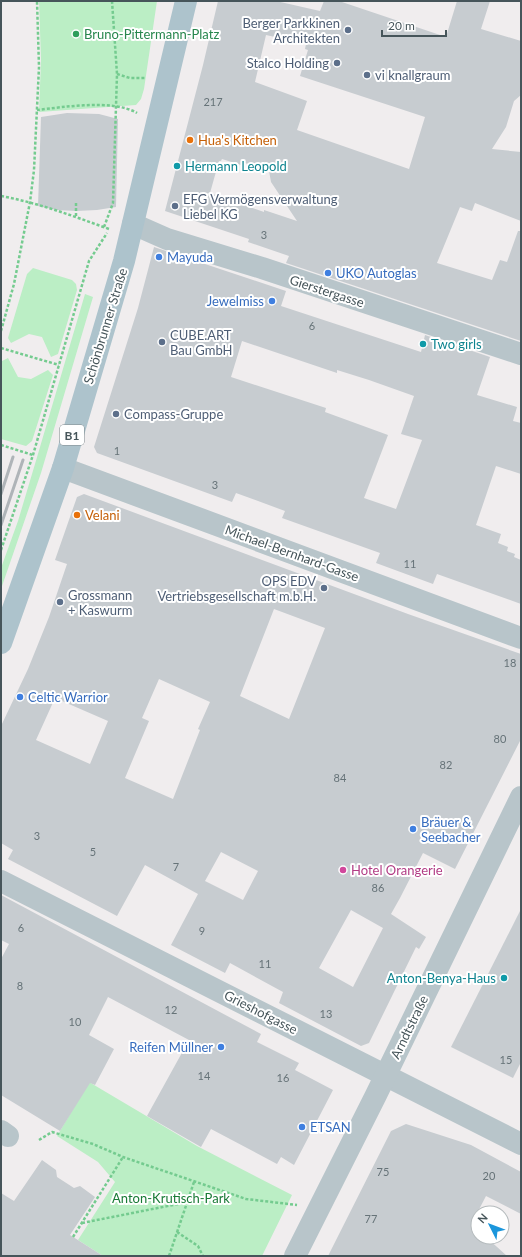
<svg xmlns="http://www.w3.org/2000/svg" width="522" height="1257" font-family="Lato,sans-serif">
<rect width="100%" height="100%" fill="#f0edee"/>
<g fill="#bbeec5">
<path d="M 39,1 L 157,1 L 144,89 L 141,99 L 136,105 L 39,112 L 41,60 Z"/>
<path d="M 33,268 L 72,280 L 76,284 L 77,290 L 58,354 L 51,357 L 42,337 L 29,334 L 11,343 L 8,338 L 27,274 Z"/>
<path d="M 85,294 L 93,297 L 41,473 L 1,589 L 1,568 L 18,521 L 35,464 Z"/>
<path d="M 8,358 L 18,377 L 31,379 L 48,370 L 53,375 L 32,441 L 26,446 L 1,439 L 1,366 L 2,361 Z"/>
<path d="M 89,1082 L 197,1146 L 292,1195 L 262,1256 L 103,1256 L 78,1240 L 115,1182 L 98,1162 L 57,1136 Z"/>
</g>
<g fill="#c7ccd0" fill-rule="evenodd">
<path d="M 218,1 L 276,1 L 320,11 L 324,1 L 339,1 L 446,37 L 457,1 L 490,1 L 481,29 L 521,41 L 521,95 L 514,101 L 506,127 L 492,149 L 521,152 L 521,221 L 475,203 L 472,211 L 460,207 L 437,263 L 492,280 L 500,260 L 507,262 L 518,231 L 521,231 L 521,341 L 286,263 L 289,256 L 248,242 L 249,239 L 165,211 L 203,65 ZM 266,35 L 306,44 L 305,49 L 308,50 L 300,76 L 425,117 L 409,169 L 297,130 L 307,101 L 255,82 ZM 222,159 L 241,165 L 242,162 L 269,171 L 271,182 L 297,221 L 264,210 L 264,212 L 210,193 L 219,161 L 221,161 Z"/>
<path d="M 67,113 L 99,114 L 118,119 L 116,207 L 97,210 L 76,211 L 57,210 L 38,206 L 41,117 Z"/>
<path d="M 154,247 L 286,291 L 281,306 L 421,352 L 425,335 L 490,357 L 477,395 L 517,407 L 513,421 L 521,423 L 521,474 L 496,466 L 476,525 L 501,534 L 498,543 L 508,547 L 507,551 L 515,554 L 514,557 L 521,560 L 521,604 L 437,574 L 433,584 L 376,563 L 380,553 L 282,518 L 285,511 L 236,493 L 232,502 L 97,453 L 94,447 L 138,308 ZM 242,341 L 337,373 L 337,370 L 369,380 L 414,396 L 401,434 L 422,440 L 396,509 L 364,498 L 388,435 L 325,412 L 326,408 L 231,377 Z"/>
<path d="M 84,494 L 408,614 L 521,654 L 521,739 L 455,869 L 423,853 L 400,898 L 391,914 L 426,937 L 419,949 L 416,947 L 369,1043 L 361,1046 L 279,1003 L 283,992 L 230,963 L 225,973 L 171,945 L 198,894 L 145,865 L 117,916 L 8,859 L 13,850 L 1,843 L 1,726 L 28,669 L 49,617 L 67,564 L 55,560 L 77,497 ZM 274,609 L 325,628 L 289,719 L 240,696 ZM 159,679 L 210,702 L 198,729 L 200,730 L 173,799 L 125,778 L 149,721 L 142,718 ZM 55,698 L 108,721 L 90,764 L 36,740 ZM 221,852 L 258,871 L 243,900 L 205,881 ZM 351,910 L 383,928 L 353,987 L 319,968 Z"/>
<path d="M 1,895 L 261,1034 L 257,1042 L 299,1063 L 295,1070 L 333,1090 L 294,1165 L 281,1157 L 277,1164 L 211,1129 L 201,1147 L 147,1116 L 189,1040 L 108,997 L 89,1035 L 114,1049 L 95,1085 L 90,1083 L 60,1131 L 1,1095 L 1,959 L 9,944 L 1,940 Z"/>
<path d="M 521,909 L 521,1062 L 513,1078 L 451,1047 Z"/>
<path d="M 406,1124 L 471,1145 L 521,1172 L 521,1214 L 486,1196 L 472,1223 L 478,1229 L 478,1237 L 486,1237 L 507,1256 L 328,1256 L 391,1131 Z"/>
<path d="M 42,1160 L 56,1170 L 57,1177 L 74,1188 L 80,1186 L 95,1197 L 70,1235 L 103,1256 L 1,1256 L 1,1193 L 14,1201 Z"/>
</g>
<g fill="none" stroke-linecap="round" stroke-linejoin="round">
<g stroke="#74cb8f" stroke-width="2.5" stroke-dasharray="3 2" stroke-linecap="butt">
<path d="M 117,74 L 130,78 L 146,78"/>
<path d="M 37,110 C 64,107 113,99 137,113"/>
<path d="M 1,196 C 39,203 73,216 109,229"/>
<path d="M 76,216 L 76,203"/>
<path d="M 104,227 L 113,203 L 117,74 L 112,1"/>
<path d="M 1,331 L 14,284 L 30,202 L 34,170 L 39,67 L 37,1"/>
<path d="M 1,348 L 59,365"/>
<path d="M 1,445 L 33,455"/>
<path d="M 1,550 L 33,455 L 89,261 L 107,233"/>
<path d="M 39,1140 L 52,1132 L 93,1144 L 123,1157 L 246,1199 L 297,1205"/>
<path d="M 82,1223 L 188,1202"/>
<path d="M 177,1232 L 198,1246 L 203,1256"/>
<path d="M 73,1237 L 123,1157"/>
<path d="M 169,1256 L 194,1182"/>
</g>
<g stroke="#b8c5ca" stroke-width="22">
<path d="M 133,224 L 167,239 L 262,268 L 521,354"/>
<path d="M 63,468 L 521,638"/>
<path d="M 1,881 L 521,1144"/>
<path d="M 1,1131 L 8,1136"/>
<path d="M 295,1256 L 376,1095 L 521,797"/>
</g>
<path stroke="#adc3cc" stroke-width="22" d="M 1,643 L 63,468 L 124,261 L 186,1"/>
<g stroke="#afb4b8" stroke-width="3">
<path d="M 1,494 L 13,457"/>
<path d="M 1,525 L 23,460"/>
</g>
</g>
<g fill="#5c6f8a" stroke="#fff" stroke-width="1.5">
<circle cx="348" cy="30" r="4"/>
<circle cx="337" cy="63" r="4"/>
<circle cx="367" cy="75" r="4"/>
<circle cx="175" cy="206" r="4"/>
<circle cx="162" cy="342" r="4"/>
<circle cx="116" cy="414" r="4"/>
<circle cx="324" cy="588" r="4"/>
<circle cx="60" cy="602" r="4"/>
</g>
<circle fill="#2e9e5b" stroke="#fff" stroke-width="1.5" cx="76" cy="34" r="4"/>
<g fill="#e8710a" stroke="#fff" stroke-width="1.5">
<circle cx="190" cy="140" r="4"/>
<circle cx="77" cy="515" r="4"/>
</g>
<g fill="#0f9aa8" stroke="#fff" stroke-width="1.5">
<circle cx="177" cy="166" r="4"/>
<circle cx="423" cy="344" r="4"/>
<circle cx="504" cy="978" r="4"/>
</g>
<g fill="#3f7fe0" stroke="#fff" stroke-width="1.5">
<circle cx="159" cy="257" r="4"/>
<circle cx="328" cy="273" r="4"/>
<circle cx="272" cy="301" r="4"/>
<circle cx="20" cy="697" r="4"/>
<circle cx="413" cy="829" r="4"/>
<circle cx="221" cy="1047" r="4"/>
<circle cx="302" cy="1127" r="4"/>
</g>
<circle fill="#d1479c" stroke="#fff" stroke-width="1.5" cx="343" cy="870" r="4"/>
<g text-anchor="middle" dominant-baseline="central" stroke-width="4" stroke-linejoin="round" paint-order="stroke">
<g font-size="11" fill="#667378">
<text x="213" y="101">217</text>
<text x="264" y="234">3</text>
<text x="312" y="325">6</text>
<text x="117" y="450">1</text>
<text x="215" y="484">3</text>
<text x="410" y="563">11</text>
<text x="510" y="662">18</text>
<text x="500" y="738">80</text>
<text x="446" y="764">82</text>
<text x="340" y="777">84</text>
<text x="37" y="835">3</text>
<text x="93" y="851">5</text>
<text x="176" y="866">7</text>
<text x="378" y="887">86</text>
<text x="21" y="927">6</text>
<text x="202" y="930">9</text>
<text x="265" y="963">11</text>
<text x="20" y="985">8</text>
<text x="171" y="1009">12</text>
<text x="326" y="1013">13</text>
<text x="75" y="1021">10</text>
<text x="506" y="1059">15</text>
<text x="204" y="1075">14</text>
<text x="283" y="1077">16</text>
<text x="383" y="1171">75</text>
<text x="489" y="1175">20</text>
<text x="371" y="1218">77</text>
</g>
<rect fill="#fff" stroke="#7e888c" stroke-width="1" x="60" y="425" width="24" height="20" rx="3"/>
<g font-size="12" font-weight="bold" fill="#46555a">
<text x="72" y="435">B1</text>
</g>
<g font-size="13" fill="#4e5e75" stroke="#fff" text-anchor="start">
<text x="340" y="23" text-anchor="end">Berger Parkkinen<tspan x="340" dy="15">Architekten</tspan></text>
<text x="329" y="63" text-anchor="end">Stalco Holding</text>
<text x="375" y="75">vi knallgraum</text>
<text x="183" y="199">EFG Vermögensverwaltung<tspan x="183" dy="15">Liebel KG</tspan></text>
<text x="170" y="335">CUBE.ART<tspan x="170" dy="15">Bau GmbH</tspan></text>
<text x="124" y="414">Compass-Gruppe</text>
<text x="316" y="581" text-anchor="end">OPS EDV<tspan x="316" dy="15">Vertriebsgesellschaft m.b.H.</tspan></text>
<text x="68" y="595">Grossmann<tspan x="68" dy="15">+ Kaswurm</tspan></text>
</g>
<g font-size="13" fill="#27864d" stroke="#fff" text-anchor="start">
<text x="84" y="34">Bruno-Pittermann-Platz</text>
</g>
<g font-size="13" fill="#c56008" stroke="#fff" text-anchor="start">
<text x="198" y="140">Hua's Kitchen</text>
<text x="85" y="515">Velani</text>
</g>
<g font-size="13" fill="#0d838f" stroke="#fff" text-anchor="start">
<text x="185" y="166">Hermann Leopold</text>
<text x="431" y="344">Two girls</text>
<text x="496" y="978" text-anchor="end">Anton-Benya-Haus</text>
</g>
<g font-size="13" fill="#366cbe" stroke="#fff" text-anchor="start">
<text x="167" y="257">Mayuda</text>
<text x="336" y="273">UKO Autoglas</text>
<text x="264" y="301" text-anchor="end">Jewelmiss</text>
<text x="28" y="697">Celtic Warrior</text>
<text x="421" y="822">Bräuer &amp;<tspan x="421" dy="15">Seebacher</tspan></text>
<text x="213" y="1047" text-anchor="end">Reifen Müllner</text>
<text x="310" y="1127">ETSAN</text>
</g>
<g font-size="13" fill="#46555a" stroke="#fff">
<text transform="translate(327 291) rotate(18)">Gierstergasse</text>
<text transform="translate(105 326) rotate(-73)">Schönbrunner Straße</text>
<text transform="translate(292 553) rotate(20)">Michael-Bernhard-Gasse</text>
<text transform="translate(261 1012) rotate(27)">Grieshofgasse</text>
<text transform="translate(409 1027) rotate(-64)">Arndtstraße</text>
</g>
<g font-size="13" fill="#b23c85" stroke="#fff" text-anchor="start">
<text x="351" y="870">Hotel Orangerie</text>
</g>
<g font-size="13" fill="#187a35" stroke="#fff">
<text x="171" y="1198">Anton-Krutisch-Park</text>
</g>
</g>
<rect width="522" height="1257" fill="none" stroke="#46555a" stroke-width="4"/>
<g transform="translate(490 1225) rotate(312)"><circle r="19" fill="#ffffff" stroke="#b5bbbd"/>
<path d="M0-3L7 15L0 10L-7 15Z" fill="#1b96dc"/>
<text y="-6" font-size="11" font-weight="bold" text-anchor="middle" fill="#46555a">N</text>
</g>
<path d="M382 30v6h64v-6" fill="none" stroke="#46555a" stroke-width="2"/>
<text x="388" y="30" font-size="12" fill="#46555a" stroke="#ffffff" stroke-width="3" paint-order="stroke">20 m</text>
</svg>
